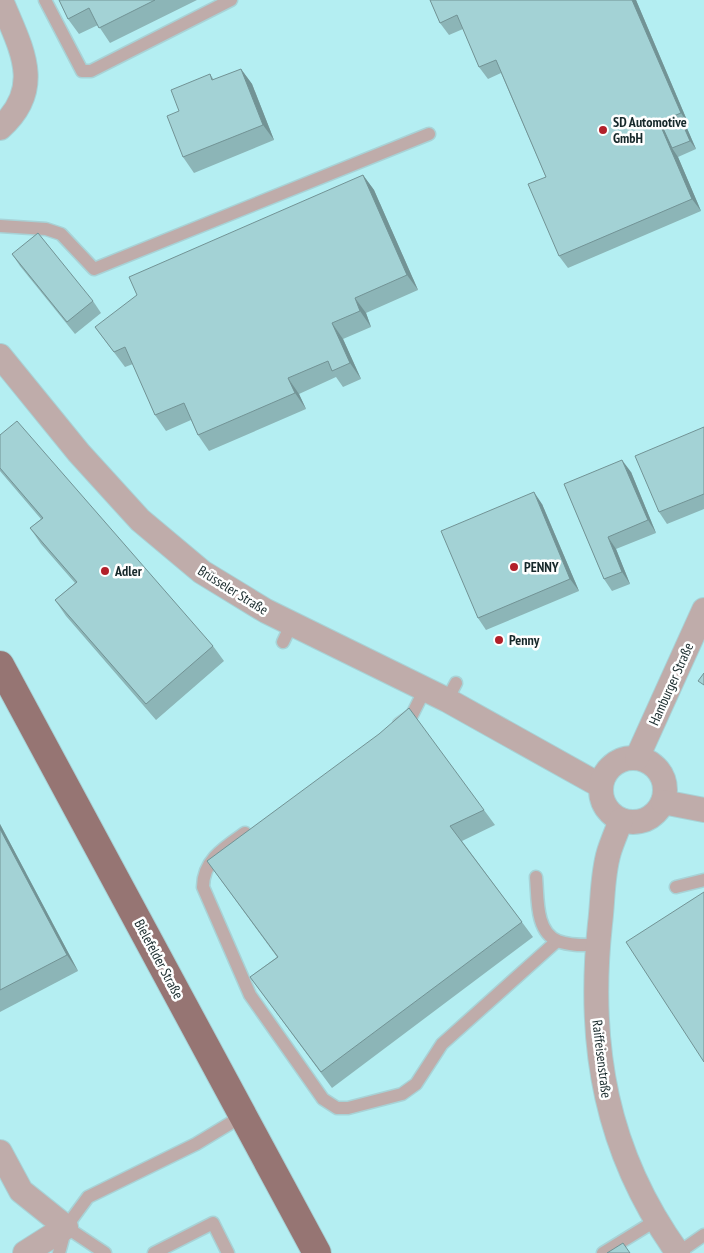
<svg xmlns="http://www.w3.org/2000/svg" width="704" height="1253" font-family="'PT Sans Narrow',sans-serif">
<rect width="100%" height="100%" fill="#c8f7fb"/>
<rect fill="#b4eef2" x="0" y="0" width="704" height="1253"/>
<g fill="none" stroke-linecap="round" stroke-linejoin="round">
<g stroke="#a8d2d6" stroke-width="15">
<g id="service">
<path d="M 45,0 L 82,71 L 91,71 L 231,0"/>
<path d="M 0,226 L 46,229 L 61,234 L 94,269 L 429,134"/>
<path d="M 283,642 L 292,623"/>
<path d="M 447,700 L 456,683"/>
<path d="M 399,724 L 412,715 L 425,689"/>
<path d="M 245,833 C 225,847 203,860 203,887 L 250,995 L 323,1099 L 337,1108 L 348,1108 L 402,1094 L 416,1084 L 442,1044 L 557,941"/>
<path d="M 536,877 C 538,897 535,932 558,941 C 570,946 586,945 598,945"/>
<path d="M 676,887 L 704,880"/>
<path d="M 66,1227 L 105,1253"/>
<path d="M 59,1253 L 66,1227 L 88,1197 L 196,1144 L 244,1115"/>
<path d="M 154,1253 L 213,1223 L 228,1253"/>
<path d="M 603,1253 L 655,1221"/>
<path d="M 678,1253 L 704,1235"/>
</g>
</g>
<g stroke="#a8d2d6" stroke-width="26">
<g id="minor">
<path d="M 0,128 C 46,87 20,47 1,0"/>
<path d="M 0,356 L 79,453 L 140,520 L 202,572 L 266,611 L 447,700 L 601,786"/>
<circle cx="633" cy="790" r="32"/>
<path d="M 637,758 L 704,610"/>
<path d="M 663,802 L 704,810"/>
<path d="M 621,820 C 617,831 612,842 609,852 C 602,875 603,901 600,924 C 587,1046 606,1153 678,1253"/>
<path d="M 0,1152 L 21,1191 L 66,1227 L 25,1253"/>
</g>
</g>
<g stroke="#a8d2d6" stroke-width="30">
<path id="primary" d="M 0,665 L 317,1253"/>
</g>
<use href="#service" stroke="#bfacaa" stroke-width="12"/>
<use href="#minor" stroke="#bfacaa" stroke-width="24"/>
<use href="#primary" stroke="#967573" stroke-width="28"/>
</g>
<g fill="#8cb5b7">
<path d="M 59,0 L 197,0 L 110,43 L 98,25 L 79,34 L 68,19 Z"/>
<path d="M 430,0 L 636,0 L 689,125 L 686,126 L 696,149 L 678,157 L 701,211 L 568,268 L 559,256 L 546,177 L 501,73 L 488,79 L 479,67 L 463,29 L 449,35 L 440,23 Z"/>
<path d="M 241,69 L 252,84 L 274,140 L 194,173 L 183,157 L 179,111 L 210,74 L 214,80 Z"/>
<path d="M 363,175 L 374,190 L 418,290 L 366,313 L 371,327 L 343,339 L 361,379 L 343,387 L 336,377 L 299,394 L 306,409 L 209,451 L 198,435 L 191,420 L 166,431 L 155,415 L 133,364 L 125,367 L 95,327 Z"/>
<path d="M 12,254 L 93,301 L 101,313 L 75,334 L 20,266 Z"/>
<path d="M 704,427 L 704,509 L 667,524 L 659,512 Z"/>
<path d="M 0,435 L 213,646 L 224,661 L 156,720 L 66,616 L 55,600 L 75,583 L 41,544 L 30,528 L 41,519 L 0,471 Z"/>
<path d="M 631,472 L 656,533 L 616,549 L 630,584 L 612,591 L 604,579 L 564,484 Z"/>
<path d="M 542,504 L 579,591 L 486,630 L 478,618 Z"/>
<path d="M 484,810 L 495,825 L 462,841 L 533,937 L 332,1088 L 250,977 L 277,957 L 207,861 Z"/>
<path d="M 0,824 L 78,971 L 0,1012 Z"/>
</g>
<g fill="#729395">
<path d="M 632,0 L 636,0 L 689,125 L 681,113 Z"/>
<path d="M 241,69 L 252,84 L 274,140 L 263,125 Z"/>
<path d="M 680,118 L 686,126 L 696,149 L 690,141 Z"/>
<path d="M 659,122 L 668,134 L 672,148 L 678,157 L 701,211 L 692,199 Z"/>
<path d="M 363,175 L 374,190 L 418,290 L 407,275 Z"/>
<path d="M 355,298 L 366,313 L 371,327 L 360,311 Z"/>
<path d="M 332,323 L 343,339 L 361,379 L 350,363 Z"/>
<path d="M 288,378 L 299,394 L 306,409 L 295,393 Z"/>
<path d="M 622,460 L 631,472 L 656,533 L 648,520 Z"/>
<path d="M 534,492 L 542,504 L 579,591 L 570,579 Z"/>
<path d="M 608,537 L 616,549 L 630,584 L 622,572 Z"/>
<path d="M 0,824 L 78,971 L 67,955 L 0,829 Z"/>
</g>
<g fill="#a3d2d5" stroke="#729395">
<path d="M 59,0 L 155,0 L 99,28 L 89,8 L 68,19 Z"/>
<path d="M 430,0 L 632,0 L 681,113 L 659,122 L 692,199 L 559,256 L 528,184 L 546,177 L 496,60 L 479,67 L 457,15 L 440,23 Z"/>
<path d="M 241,69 L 263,125 L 183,157 L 167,116 L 179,111 L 171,90 L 210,74 L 212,80 Z"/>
<path d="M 680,118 L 690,141 L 672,148 L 662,126 Z"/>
<path d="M 363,175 L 407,275 L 355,298 L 360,311 L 332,323 L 350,363 L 332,371 L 328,361 L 288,378 L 295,393 L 198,435 L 184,403 L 155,415 L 125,347 L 114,352 L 95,327 L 137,295 L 129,277 Z"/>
<path d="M 38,233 L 93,301 L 67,322 L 12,254 Z"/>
<path d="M 17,421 L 213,646 L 146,704 L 55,600 L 77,582 L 30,528 L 43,518 L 0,468 L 0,435 Z"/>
<path d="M 704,427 L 704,494 L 659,512 L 635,456 Z"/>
<path d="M 622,460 L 648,520 L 608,537 L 622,572 L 604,579 L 564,484 Z"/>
<path d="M 534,492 L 570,579 L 478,618 L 441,531 Z"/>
<path d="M 704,673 L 704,685 L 698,681 Z"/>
<path d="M 409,708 L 484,810 L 450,826 L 522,922 L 321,1072 L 250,977 L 278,957 L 207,861 L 379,734 Z"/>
<path d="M 0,829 L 67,955 L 0,990 Z"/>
<path d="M 704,892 L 704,1062 L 626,942 Z"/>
<path d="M 623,1243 L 630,1253 L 607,1253 Z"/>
</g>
<g fill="#b2202a" stroke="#fff" stroke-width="2">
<circle cx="603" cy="130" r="5"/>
<circle cx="514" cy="567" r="5"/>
<circle cx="105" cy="571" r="5"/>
<circle cx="499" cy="640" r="5"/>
</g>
<g text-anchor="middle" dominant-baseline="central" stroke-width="5" stroke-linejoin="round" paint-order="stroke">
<g font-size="14" font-weight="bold" fill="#17292b" stroke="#fff" text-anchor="start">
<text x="613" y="122">SD Automotive<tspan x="613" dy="16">GmbH</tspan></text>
<text x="524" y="567">PENNY</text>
<text x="115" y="571">Adler</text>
<text x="509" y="640">Penny</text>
</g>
<g font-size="14" fill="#17292b" stroke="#fff">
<text transform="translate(233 590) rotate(32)">Brüsseler Straße</text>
<text transform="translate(671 684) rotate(-66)">Hamburger Straße</text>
<text transform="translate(159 959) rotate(62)">Bielefelder Straße</text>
<text transform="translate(602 1059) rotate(83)">Raiffeisenstraße</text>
</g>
</g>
</svg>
